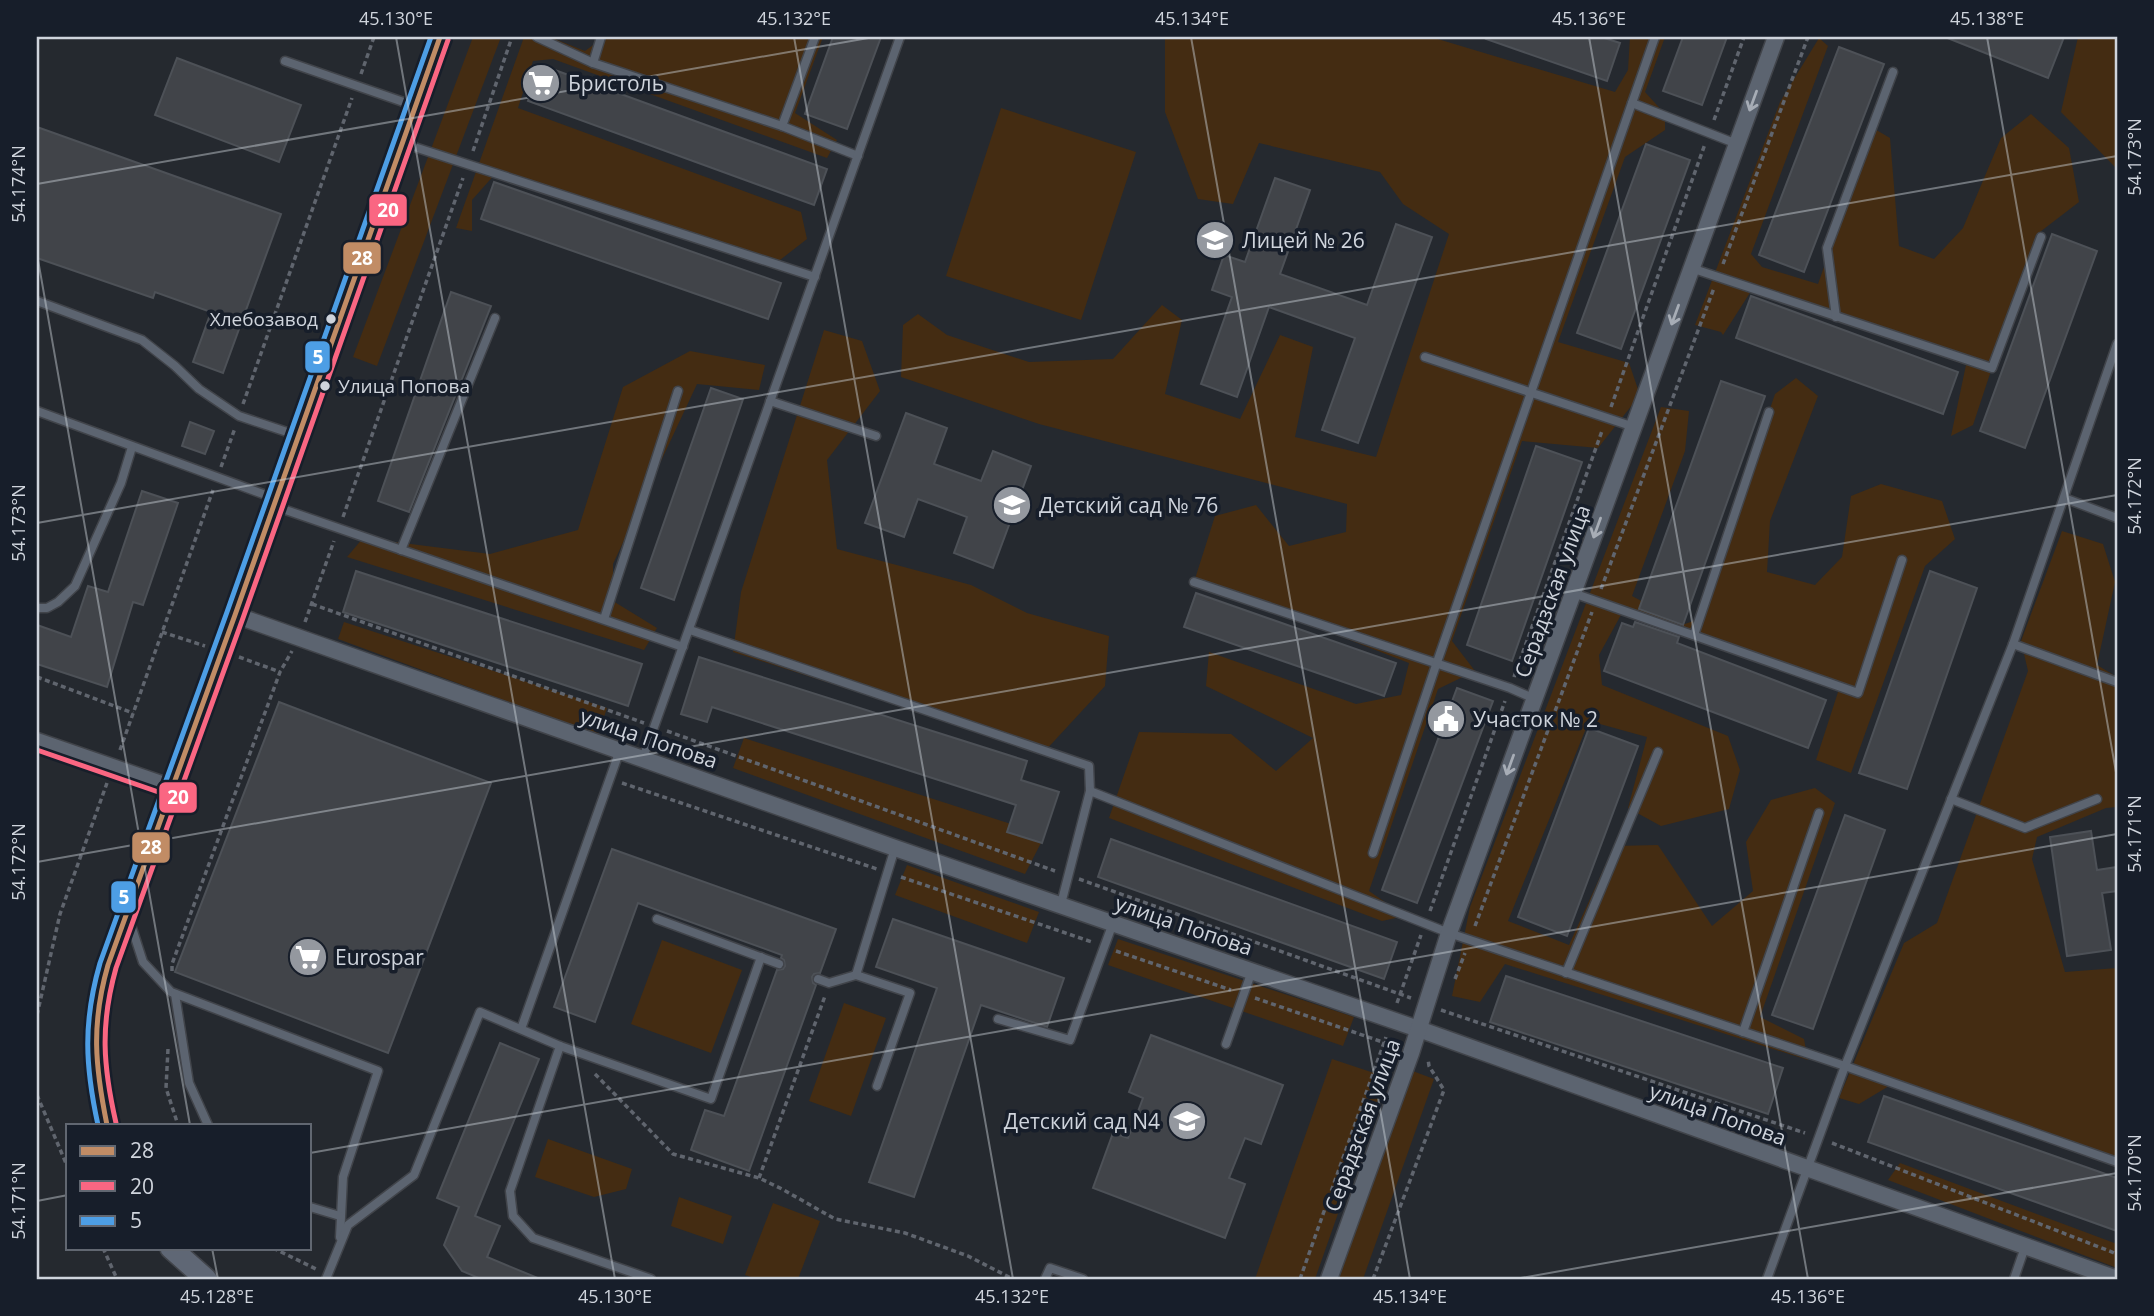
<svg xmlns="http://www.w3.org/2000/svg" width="2154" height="1316" font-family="'Open Sans',sans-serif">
<rect width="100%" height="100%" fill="#25292f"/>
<g fill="#442c12">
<path d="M 473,37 L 501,37 L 377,366 L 353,357 Z"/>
<path d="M 524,37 L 550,37 L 585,51 L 604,37 L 823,37 L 795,113 L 837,140 L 827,158 L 553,59 L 533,61 L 518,108 L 801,212 L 807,239 L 771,267 L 496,173 L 472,200 L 472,231 L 456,228 Z"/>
<path d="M 1165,37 L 1431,37 L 1615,92 L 1628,70 L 1630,37 L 1665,37 L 1645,92 L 1665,114 L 1665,130 L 1625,157 L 1558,342 L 1629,363 L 1640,395 L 1598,448 L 1522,441 L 1452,641 L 1475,671 L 1438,689 L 1369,891 L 1405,916 L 1382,921 L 1109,818 L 1139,732 L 1231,734 L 1276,771 L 1313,738 L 1206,686 L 1209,652 L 1356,704 L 1401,695 L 1409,663 L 1203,583 L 1194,582 L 1215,516 L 1256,505 L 1289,546 L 1346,532 L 1347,504 L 1039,424 L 901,377 L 903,325 L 918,314 L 947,335 L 1029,362 L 1113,359 L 1162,305 L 1182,320 L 1165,394 L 1240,419 L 1280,335 L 1313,347 L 1295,437 L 1376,457 L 1449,234 L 1403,204 L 1380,172 L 1259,143 L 1233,204 L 1198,199 L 1165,112 Z"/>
<path d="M 2078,37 L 2117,37 L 2117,169 L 2061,112 Z"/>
<path d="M 1819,38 L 1828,46 L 1751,254 L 1762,267 L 1818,284 L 1873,128 L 1890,138 L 1899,246 L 1934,259 L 1963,228 L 2001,138 L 2031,114 L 2069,148 L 2079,202 L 2036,235 L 1973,425 L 1951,436 L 1966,365 L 1753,288 L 1723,335 L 1721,332 L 1695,325 L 1780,102 Z"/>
<path d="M 1001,108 L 1136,152 L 1081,320 L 946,276 Z"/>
<path d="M 824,330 L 862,341 L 880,391 L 827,460 L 837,549 L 971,585 L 1027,613 L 1109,636 L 1105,686 L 1044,752 L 733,652 L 741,592 Z"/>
<path d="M 690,351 L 765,365 L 759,390 L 697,384 L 613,564 L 613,601 L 657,628 L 644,650 L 347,557 L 363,538 L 490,554 L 578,530 L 623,387 Z"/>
<path d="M 1796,378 L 1818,396 L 1770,521 L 1767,572 L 1815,585 L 1842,557 L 1851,496 L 1881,484 L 1942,501 L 1955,539 L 1925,566 L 1851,773 L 1816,760 L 1839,689 L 1622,613 L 1599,655 L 1602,685 L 1728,736 L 1740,770 L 1729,809 L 1661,826 L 1628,808 L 1647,737 L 1589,721 L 1508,921 L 1569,945 L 1614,846 L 1658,845 L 1712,926 L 1753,891 L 1746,842 L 1771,800 L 1815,788 L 1835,803 L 1760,1017 L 1804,1039 L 1808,1060 L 1505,964 L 1480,1002 L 1452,996 L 1470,907 L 1661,407 L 1689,411 L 1685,451 L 1632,596 L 1685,624 L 1699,619 L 1775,394 Z"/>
<path d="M 2062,531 L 2103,544 L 2115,582 L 2097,665 L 2117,677 L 2117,807 L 2106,808 L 2037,837 L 2032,859 L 2065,972 L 2117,968 L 2117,1158 L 1899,1080 L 1859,1104 L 1839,1098 L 1904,943 L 1937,923 L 2028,671 L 2021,641 Z"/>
<path d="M 344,622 L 607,708 L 598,735 L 338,639 Z"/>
<path d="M 744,738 L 1045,835 L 1025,874 L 733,768 Z"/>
<path d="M 907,865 L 1039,912 L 1027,943 L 895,895 Z"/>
<path d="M 1118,939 L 1354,1017 L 1343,1046 L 1108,965 Z"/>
<path d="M 662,940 L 742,970 L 711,1053 L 631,1024 Z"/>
<path d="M 844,1003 L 886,1018 L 851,1116 L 809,1101 Z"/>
<path d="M 1332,1059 L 1386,1077 L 1315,1279 L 1255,1279 Z"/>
<path d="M 1410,1070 L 1434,1079 L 1363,1279 L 1339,1279 Z"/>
<path d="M 548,1139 L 632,1169 L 626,1189 L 594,1197 L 535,1177 Z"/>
<path d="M 1900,1163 L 2117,1244 L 2117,1268 L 1888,1180 Z"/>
<path d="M 679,1197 L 732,1216 L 723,1244 L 671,1226 Z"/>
<path d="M 773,1203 L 820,1221 L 798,1279 L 757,1279 L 745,1275 Z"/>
</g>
<g fill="#414449" stroke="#4d5157" stroke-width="2">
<path d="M 833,37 L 881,37 L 847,129 L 805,114 Z"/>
<path d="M 1487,37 L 1601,37 L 1620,43 L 1607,81 L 1486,39 Z"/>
<path d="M 1683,37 L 1727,37 L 1702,105 L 1663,91 Z"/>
<path d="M 1945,37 L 2064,37 L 2048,78 Z"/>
<path d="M 1839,47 L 1884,64 L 1804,272 L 1759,255 Z"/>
<path d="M 177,58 L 301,105 L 279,162 L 155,115 Z"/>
<path d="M 541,65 L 827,169 L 814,205 L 528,101 Z"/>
<path d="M 37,127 L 281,214 L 223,373 L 193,362 L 211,312 L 155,292 L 153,298 L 37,258 Z"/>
<path d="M 1646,144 L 1690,160 L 1621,349 L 1577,333 Z"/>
<path d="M 1275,178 L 1310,190 L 1280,274 L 1367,305 L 1396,224 L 1432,237 L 1358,443 L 1322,430 L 1355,338 L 1269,307 L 1237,397 L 1201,384 L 1232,297 L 1212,290 L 1224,255 L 1245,262 Z"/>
<path d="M 494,182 L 781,283 L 768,319 L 481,219 Z"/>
<path d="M 2052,234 L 2097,251 L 2025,448 L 1980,431 Z"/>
<path d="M 451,292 L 491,306 L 409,512 L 378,501 Z"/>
<path d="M 1751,296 L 1958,372 L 1943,414 L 1736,338 Z"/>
<path d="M 1721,381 L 1765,396 L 1683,625 L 1639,609 Z"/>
<path d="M 711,388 L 743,399 L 674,600 L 641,588 Z"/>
<path d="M 906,413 L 947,428 L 934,464 L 981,481 L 993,451 L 1031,466 L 993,568 L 954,553 L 967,517 L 918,499 L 904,537 L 865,523 Z"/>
<path d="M 190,422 L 214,431 L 205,454 L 182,446 Z"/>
<path d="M 1536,446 L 1582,462 L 1512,661 L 1467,645 Z"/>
<path d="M 142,491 L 178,503 L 143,605 L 133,602 L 107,687 L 37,664 L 37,625 L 71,637 L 88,586 L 108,592 Z"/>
<path d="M 356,571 L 642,664 L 628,706 L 343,612 Z"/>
<path d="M 1930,571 L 1977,588 L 1907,789 L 1859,773 Z"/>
<path d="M 1196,593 L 1396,663 L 1384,696 L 1184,627 Z"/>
<path d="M 1635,622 L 1679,637 L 1677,643 L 1826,700 L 1808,748 L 1604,671 L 1622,623 L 1633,627 Z"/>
<path d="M 699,657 L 1027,761 L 1021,780 L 1059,792 L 1042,843 L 1007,832 L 1016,805 L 712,707 L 707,722 L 681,714 Z"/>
<path d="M 1457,688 L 1493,701 L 1417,903 L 1382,890 Z"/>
<path d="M 279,702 L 491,783 L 388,1053 L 175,972 Z"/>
<path d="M 1589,728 L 1638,746 L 1567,936 L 1518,917 Z"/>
<path d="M 1845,815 L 1885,830 L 1813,1029 L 1772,1015 Z"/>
<path d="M 2091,831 L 2097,870 L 2117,867 L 2117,891 L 2102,893 L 2111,950 L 2067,956 L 2050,837 Z"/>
<path d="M 1111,839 L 1397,942 L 1384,979 L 1098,877 Z"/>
<path d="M 612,849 L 836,929 L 820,973 L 814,974 L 812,977 L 813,983 L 816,985 L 749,1171 L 691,1150 L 705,1110 L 724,1116 L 777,970 L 783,969 L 785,966 L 784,960 L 781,958 L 782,955 L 638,903 L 595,1022 L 554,1007 Z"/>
<path d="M 893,919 L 1064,978 L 1047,1027 L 981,1005 L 914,1197 L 869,1182 L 937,988 L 876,967 Z"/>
<path d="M 1506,976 L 1783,1068 L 1768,1114 L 1490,1022 Z"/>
<path d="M 1151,1035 L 1283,1085 L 1261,1144 L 1245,1138 L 1229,1178 L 1245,1184 L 1225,1238 L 1093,1188 L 1113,1133 L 1128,1138 L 1143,1098 L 1129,1092 Z"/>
<path d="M 500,1043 L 539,1059 L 475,1216 L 500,1226 L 487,1257 L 540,1279 L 481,1279 L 462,1271 L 444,1245 L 459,1207 L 437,1198 Z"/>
<path d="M 1884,1096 L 2117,1178 L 2117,1231 L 1868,1142 Z"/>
</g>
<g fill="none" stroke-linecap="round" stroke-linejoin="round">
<g stroke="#41444a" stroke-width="11">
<g id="lane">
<path d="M 537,37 L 593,63 L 782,126 L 858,156"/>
<path d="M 285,61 L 415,106"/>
<path d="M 593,63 L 601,37"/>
<path d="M 1632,103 L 1737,144"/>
<path d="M 782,126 L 815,37"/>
<path d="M 405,144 L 815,277"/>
<path d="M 1691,268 L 1992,368 L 2041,237"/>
<path d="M 37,301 L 142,340 L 175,366 L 199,389 L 239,416 L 296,435"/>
<path d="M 1836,317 L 1827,248 L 1893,72"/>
<path d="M 1425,357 L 1634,427"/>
<path d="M 770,401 L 876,436"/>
<path d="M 37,411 L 274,498"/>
<path d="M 2064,498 L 2117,518"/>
<path d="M 274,506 L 683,647"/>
<path d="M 401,550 L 495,318"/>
<path d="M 1194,582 L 1510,688 L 1535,699"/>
<path d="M 1573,593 L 1858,693 L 1902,560"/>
<path d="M 37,608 L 47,608 L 58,602 L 75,586 L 121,483 L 132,447"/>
<path d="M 604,619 L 678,391"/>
<path d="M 690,630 L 1089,766 L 1090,791 L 1449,933 L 1845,1066 L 2117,1162"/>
<path d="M 1694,635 L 1769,412"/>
<path d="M 2013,644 L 2117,682"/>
<path d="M 643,758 L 900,37"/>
<path d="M 1951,799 L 2025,828 L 2097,799"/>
<path d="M 1373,853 L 1436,665 L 1655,37"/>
<path d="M 1061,904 L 1090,791"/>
<path d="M 657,919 L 779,964"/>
<path d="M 130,922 L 143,962 L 171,992 L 378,1071 L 343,1177 L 340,1237"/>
<path d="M 1566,973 L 1658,752"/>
<path d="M 818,979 L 829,983 L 856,975"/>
<path d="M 175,994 L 189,1083 L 208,1125"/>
<path d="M 998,1019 L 1070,1040 L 1113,923"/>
<path d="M 521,1029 L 620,750"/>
<path d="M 1743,1032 L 1819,813"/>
<path d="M 1226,1044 L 1252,971"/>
<path d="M 560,1046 L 711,1099 L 761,957"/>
<path d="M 877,1086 L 910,993 L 856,975 L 895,848"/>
<path d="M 310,1207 L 340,1216"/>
<path d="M 326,1279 L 348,1225 L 414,1175 L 480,1012 L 560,1046 L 510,1191 L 513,1216 L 533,1238 L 651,1279"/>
<path d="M 1045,1279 L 1050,1268 L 1083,1279"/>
<path d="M 1767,1279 L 1845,1066 L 2013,644 L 2117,344"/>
<path d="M 2014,1279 L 2025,1247"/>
</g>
</g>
<g stroke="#41444a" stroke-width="19">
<g id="street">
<path d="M 235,615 L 895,848 L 1427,1032 L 2117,1279"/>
<path d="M 37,741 L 173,788"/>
<path d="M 1329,1279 L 1411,1053 L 1449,933 L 1776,37"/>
</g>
</g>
<g stroke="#41444a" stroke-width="24">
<g id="secondary">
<path d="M 107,1125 C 99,1088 91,1046 98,1009 C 100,994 104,979 108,965 L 235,615 L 440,37"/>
<path d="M 171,1248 L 206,1279"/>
</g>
</g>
<g stroke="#60656e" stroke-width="3.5" stroke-dasharray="5 3.5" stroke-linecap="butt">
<path d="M 361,74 L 374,37"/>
<path d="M 1714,120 L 1744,37"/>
<path d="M 473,151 L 512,37"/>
<path d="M 1723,264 L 1808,37"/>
<path d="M 243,404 L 352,98"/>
<path d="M 1611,407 L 1705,144"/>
<path d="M 221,467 L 235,428"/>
<path d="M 343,517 L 463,178"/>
<path d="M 1601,589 L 1714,288"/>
<path d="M 312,604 L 644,723"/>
<path d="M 305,622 L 334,541"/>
<path d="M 162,632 L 205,646"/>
<path d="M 239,657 L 280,672"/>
<path d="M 37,677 L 133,713"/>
<path d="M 1514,677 L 1602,431"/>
<path d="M 667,731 L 1055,871"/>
<path d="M 120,750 L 213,490"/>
<path d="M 622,783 L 877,869"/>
<path d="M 901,877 L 1092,942"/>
<path d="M 1079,879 L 1411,998"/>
<path d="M 1430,911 L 1505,701"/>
<path d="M 1475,926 L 1592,612"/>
<path d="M 1116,951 L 1231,990"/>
<path d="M 172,971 L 172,964 L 280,672 L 292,651"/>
<path d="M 1455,979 L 1465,953"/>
<path d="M 1255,998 L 1397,1047"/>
<path d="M 1397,1003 L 1421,935"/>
<path d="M 1441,1010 L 1805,1133"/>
<path d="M 37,1015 L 60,914 L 107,783"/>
<path d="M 168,1049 L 166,1088 L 178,1125"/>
<path d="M 595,1074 L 673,1154 L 759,1178 L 782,1189 L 835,1219 L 905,1233 L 968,1256 L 1013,1279"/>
<path d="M 37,1095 L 68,1168"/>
<path d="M 1832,1143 L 2117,1254"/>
<path d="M 759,1178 L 825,996"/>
<path d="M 103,1248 L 117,1279"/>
<path d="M 273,1248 L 316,1269"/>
<path d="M 1300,1279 L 1386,1037"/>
<path d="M 1373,1279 L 1444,1090 L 1429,1066 L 1428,1059"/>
</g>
<use href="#lane" stroke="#5c6470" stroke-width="8"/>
<use href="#street" stroke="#5c6470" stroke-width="16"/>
<use href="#secondary" stroke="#5f6775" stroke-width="21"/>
<g stroke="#171e2a" stroke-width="10">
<path id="bus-1" d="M 107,1125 C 95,1066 91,1024 108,965 L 235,615 L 440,37"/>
</g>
<g stroke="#171e2a" stroke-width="10">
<g id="bus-2">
<path d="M 37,750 L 170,796"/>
<path d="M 116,1123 C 103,1066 100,1025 116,968 L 243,618 L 448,40"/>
</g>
</g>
<g stroke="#171e2a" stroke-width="10">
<path id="bus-3" d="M 98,1125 C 85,1065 83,1022 100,963 L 227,612 L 431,37"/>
</g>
<use href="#bus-1" stroke="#c18c65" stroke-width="5"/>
<use href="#bus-2" stroke="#fa6682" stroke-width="5"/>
<use href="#bus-3" stroke="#4d9ee5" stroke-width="5"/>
</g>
<defs><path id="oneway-shaft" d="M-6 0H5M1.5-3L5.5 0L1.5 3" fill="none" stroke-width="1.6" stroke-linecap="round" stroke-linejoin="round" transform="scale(1.75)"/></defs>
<g stroke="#a7adb6">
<use href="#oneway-shaft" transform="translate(1753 101) rotate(110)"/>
<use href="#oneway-shaft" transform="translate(1675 315) rotate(110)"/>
<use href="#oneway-shaft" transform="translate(1597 528) rotate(110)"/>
<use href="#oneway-shaft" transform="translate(1510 765) rotate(110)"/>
</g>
<path fill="none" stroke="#cfd4dc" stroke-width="2" stroke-opacity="0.45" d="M 396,37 L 615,1279M 794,37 L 1013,1279M 1191,37 L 1410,1279M 1589,37 L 1808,1279M 1987,37 L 2117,778M 37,184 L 874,37M 37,254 L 190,1125M 37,523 L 2117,156M 37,862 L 2117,495M 310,1153 L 2117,834M 37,1201 L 68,1195M 212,1248 L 218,1279M 1515,1279 L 2117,1173"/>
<defs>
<g id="supermarket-disc" transform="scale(2.0125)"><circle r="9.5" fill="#94989f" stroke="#171e2a"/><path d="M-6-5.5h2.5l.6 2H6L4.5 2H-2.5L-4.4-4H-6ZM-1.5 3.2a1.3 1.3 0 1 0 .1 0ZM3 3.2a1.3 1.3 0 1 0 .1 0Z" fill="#fff"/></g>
<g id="school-disc" transform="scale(2.0125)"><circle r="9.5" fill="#94989f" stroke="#171e2a"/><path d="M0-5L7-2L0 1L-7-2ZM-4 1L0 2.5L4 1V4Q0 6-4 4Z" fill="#fff"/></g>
<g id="civic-disc" transform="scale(2.0125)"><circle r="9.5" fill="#94989f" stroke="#171e2a"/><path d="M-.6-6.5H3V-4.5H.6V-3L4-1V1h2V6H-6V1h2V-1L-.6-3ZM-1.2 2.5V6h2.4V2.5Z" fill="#fff"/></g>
</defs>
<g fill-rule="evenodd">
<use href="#supermarket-disc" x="541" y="83"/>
<use href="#school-disc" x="1215" y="240"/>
<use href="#school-disc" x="1012" y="505"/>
<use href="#civic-disc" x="1446" y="719"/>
<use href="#supermarket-disc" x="308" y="957"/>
<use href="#school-disc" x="1187" y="1121"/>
</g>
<g fill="#cfd4dc" stroke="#171e2a" stroke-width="2.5">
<circle cx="331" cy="319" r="6"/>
<circle cx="325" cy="386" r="6"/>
</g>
<g text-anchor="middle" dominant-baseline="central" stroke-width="7" stroke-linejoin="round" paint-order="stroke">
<g font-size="19" fill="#cfd4dc" stroke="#171e2a" text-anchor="end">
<text x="318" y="319">Хлебозавод</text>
<text x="338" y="386" text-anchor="start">Улица Попова</text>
</g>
<g font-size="21" fill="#cfd4dc" stroke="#171e2a" text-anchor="start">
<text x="568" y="83">Бристоль</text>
<text x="1242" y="240">Лицей № 26</text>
<text x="1039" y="505">Детский сад № 76</text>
<text x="1473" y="719">Участок № 2</text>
<text x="335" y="957">Eurospar</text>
<text x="1160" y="1121" text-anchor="end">Детский сад N4</text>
</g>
<g font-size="21" fill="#cfd4dc" stroke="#171e2a">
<text transform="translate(1552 591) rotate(-70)">Серадзская улица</text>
<text transform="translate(649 738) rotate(19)">улица Попова</text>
<text transform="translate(1184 925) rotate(19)">улица Попова</text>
<text transform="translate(1718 1114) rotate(20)">улица Попова</text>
<text transform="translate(1362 1125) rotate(-70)">Серадзская улица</text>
</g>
</g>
<g stroke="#171e2a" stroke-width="2.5">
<rect x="368" y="193" width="40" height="34" rx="7" fill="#fa6682"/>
<rect x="342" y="241" width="40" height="34" rx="7" fill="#c18c65"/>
<rect x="304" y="340" width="27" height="34" rx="7" fill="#4d9ee5"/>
<rect x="158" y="781" width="40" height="33" rx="7" fill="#fa6682"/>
<rect x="131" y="831" width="40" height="33" rx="7" fill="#c18c65"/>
<rect x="110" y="880" width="27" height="34" rx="7" fill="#4d9ee5"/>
</g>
<g font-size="19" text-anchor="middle" font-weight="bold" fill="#fff">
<text x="388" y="217">20</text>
<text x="362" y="265">28</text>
<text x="318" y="364">5</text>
<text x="178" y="804">20</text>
<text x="151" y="854">28</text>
<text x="124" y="904">5</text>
</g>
<rect width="2154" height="1316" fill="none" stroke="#171e2a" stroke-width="77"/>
<rect x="66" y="1124" width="245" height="126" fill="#171e2a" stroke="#616771" stroke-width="2"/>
<rect x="80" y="1146" width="35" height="10" fill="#c18c65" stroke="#616771" stroke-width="2"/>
<text x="130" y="1158" font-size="21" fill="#cfd4dc">28</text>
<rect x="80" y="1181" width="35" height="10" fill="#fa6682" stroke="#616771" stroke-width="2"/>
<text x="130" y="1194" font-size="21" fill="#cfd4dc">20</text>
<rect x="80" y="1216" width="35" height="10" fill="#4d9ee5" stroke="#616771" stroke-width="2"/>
<text x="130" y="1228" font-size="21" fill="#cfd4dc">5</text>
<rect x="38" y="38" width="2078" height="1240" fill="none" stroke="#cfd4dc" stroke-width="2.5"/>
<g font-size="18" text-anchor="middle" fill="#cfd4dc">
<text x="396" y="25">45.130°E</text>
<text x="794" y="25">45.132°E</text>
<text x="1192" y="25">45.134°E</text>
<text x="1589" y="25">45.136°E</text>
<text x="1987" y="25">45.138°E</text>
<text transform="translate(2135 157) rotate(-90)" y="6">54.173°N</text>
<text transform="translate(19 184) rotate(-90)" y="6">54.174°N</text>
<text transform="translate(2135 496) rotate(-90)" y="6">54.172°N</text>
<text transform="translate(19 523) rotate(-90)" y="6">54.173°N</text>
<text transform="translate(2135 834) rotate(-90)" y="6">54.171°N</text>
<text transform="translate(19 862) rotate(-90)" y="6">54.172°N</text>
<text transform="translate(2135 1173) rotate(-90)" y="6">54.170°N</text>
<text transform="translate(19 1201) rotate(-90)" y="6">54.171°N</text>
<text x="217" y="1303">45.128°E</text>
<text x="615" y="1303">45.130°E</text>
<text x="1012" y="1303">45.132°E</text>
<text x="1410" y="1303">45.134°E</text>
<text x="1808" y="1303">45.136°E</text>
</g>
</svg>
